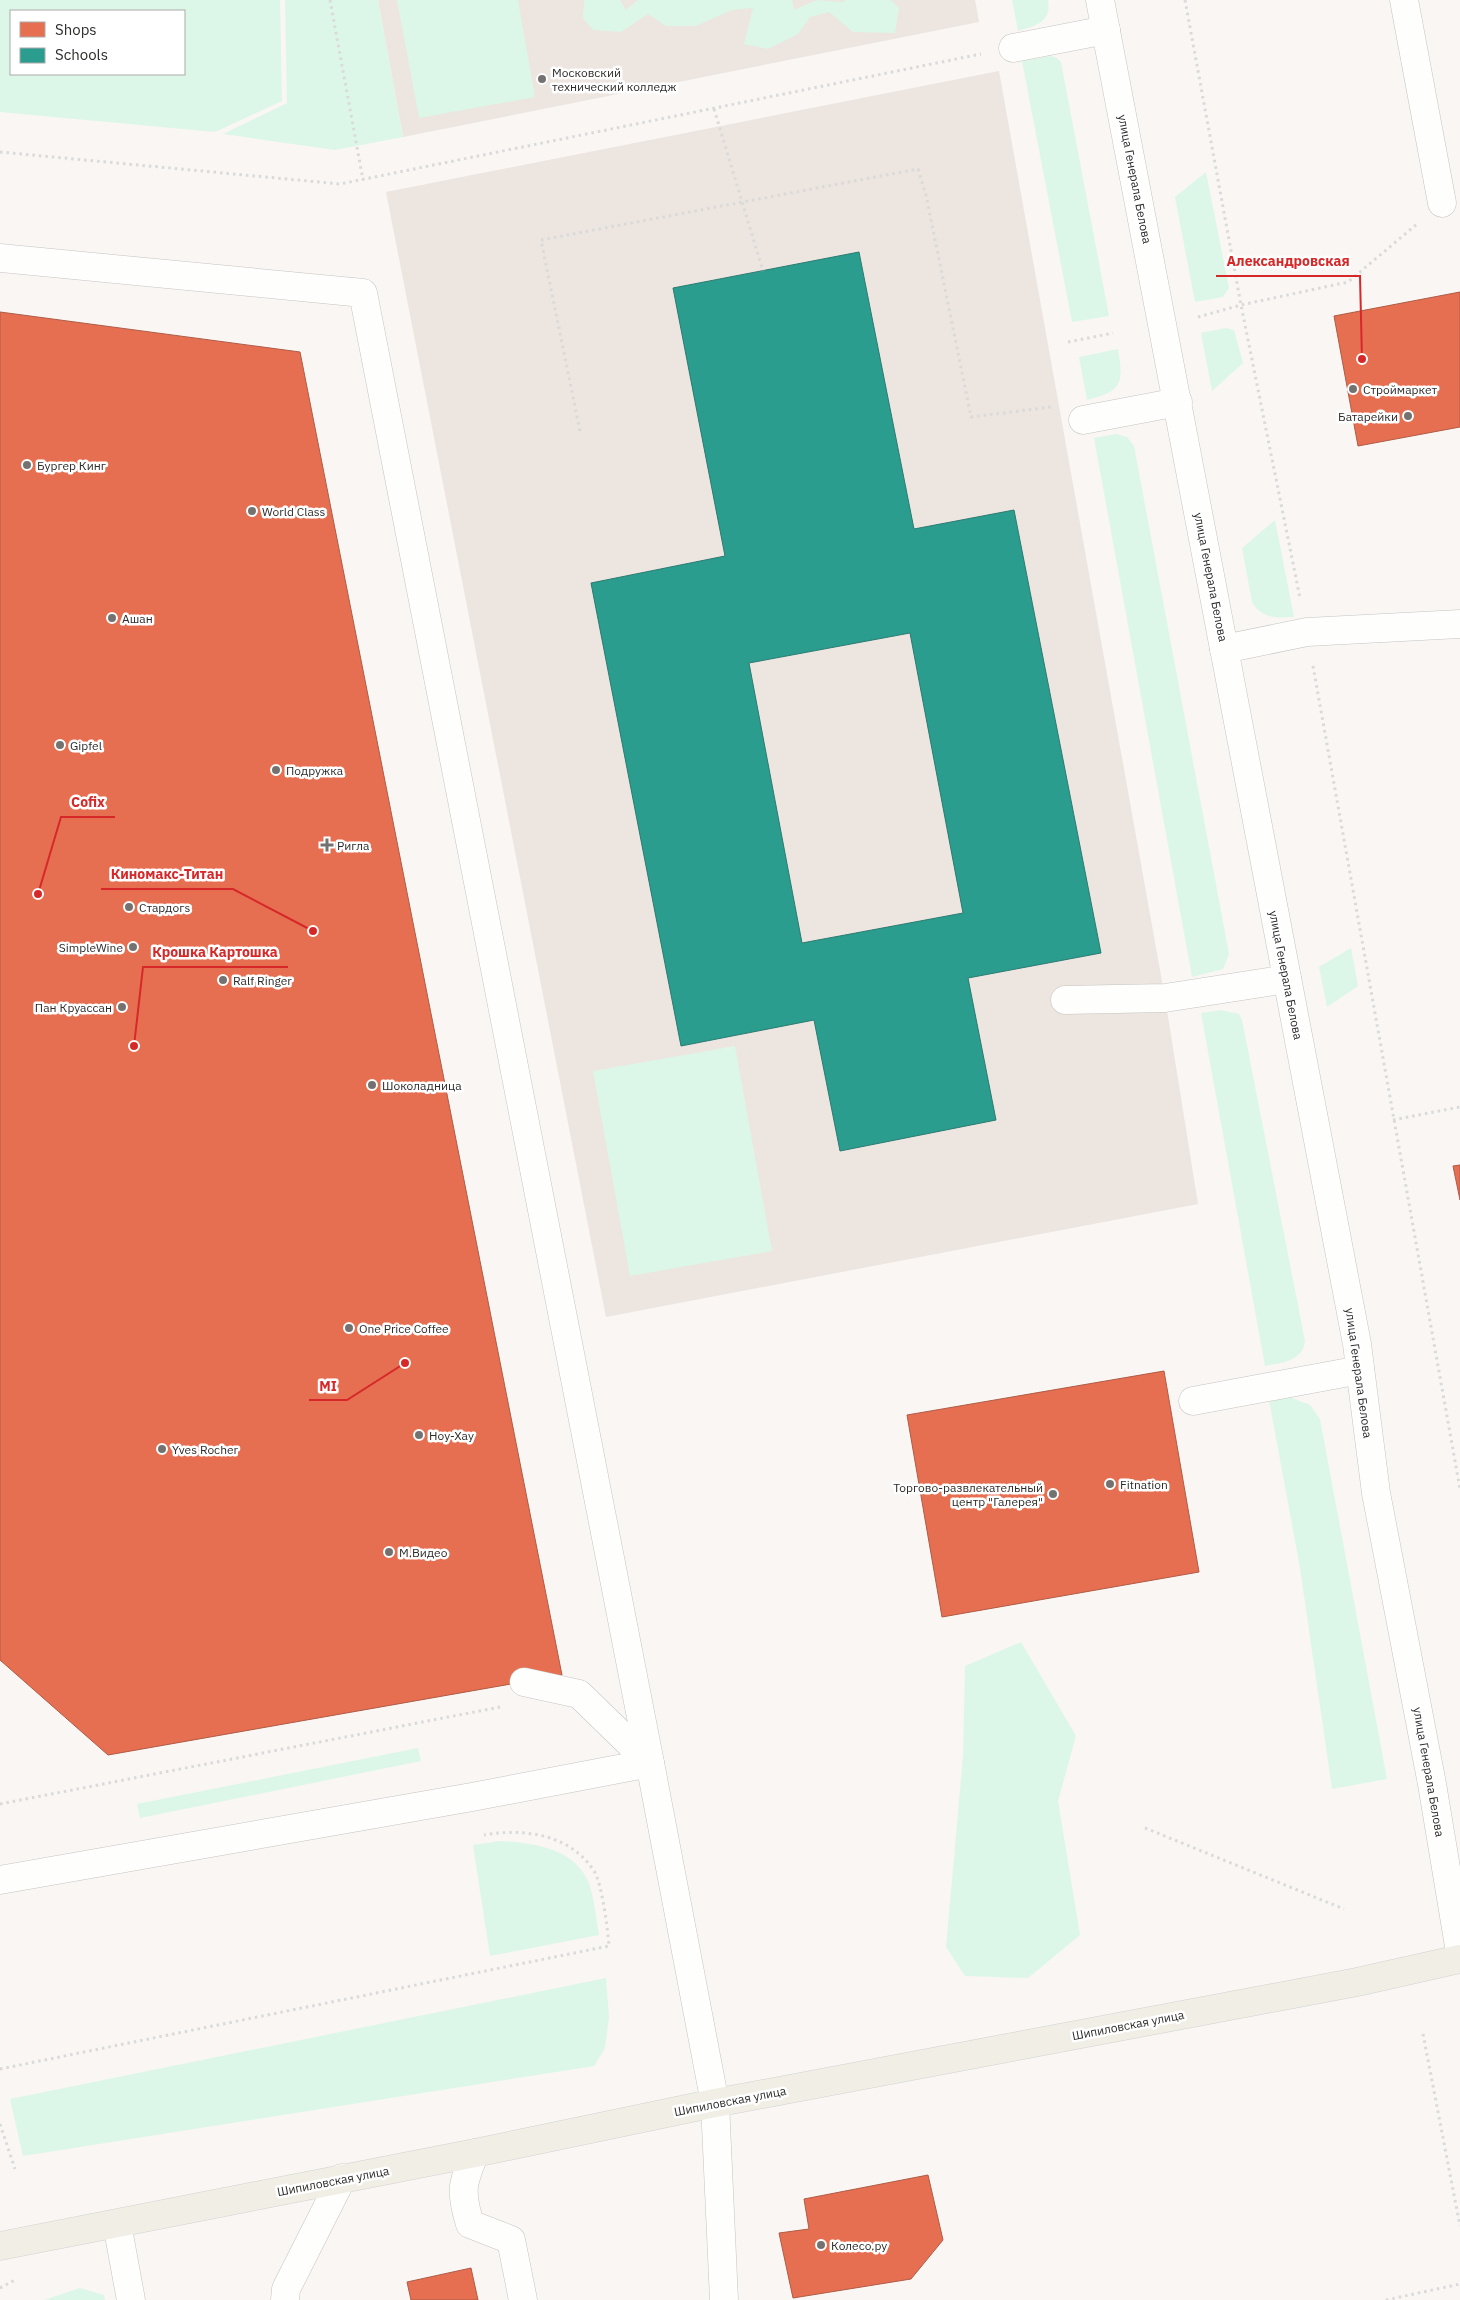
<svg xmlns="http://www.w3.org/2000/svg" width="1460" height="2300" font-family="'IBM Plex Sans',sans-serif">
<rect width="100%" height="100%" fill="#f9f6f4"/>
<g fill="#ece5e0">
<path d="M 378,0 L 975,0 L 979,22 L 403,137 Z"/>
<path d="M 999,71 L 1165,998 L 1198,1204 L 606,1317 L 386,192 Z"/>
</g>
<g fill="#dcf7e7" fill-rule="evenodd">
<path d="M 0,0 L 280,0 L 282,101 L 215,132 L 0,112 ZM 11,11 L 184,11 L 184,74 L 11,74 Z"/>
<path d="M 285,0 L 378,0 L 403,137 L 335,150 L 223,134 L 287,103 Z"/>
<path d="M 397,0 L 518,0 L 535,97 L 419,118 Z"/>
<path d="M 584,0 L 620,0 L 626,10 L 638,0 L 792,0 L 794,10 L 817,0 L 843,2 L 846,0 L 891,0 L 899,8 L 895,33 L 853,32 L 829,12 L 810,17 L 798,34 L 768,49 L 744,44 L 753,8 L 732,10 L 696,26 L 666,26 L 648,14 L 621,32 L 593,30 L 583,18 Z"/>
<path d="M 1012,0 L 1048,0 C 1052,22 1036,26 1018,31 Z"/>
<path d="M 1051,56 L 1057,58 L 1061,62 L 1109,316 L 1072,322 L 1022,61 Z"/>
<path d="M 1206,172 L 1229,288 L 1223,297 L 1195,302 L 1175,197 Z"/>
<path d="M 1226,328 L 1234,330 L 1243,363 L 1212,391 L 1201,333 Z"/>
<path d="M 1118,349 C 1124,384 1122,391 1087,400 L 1079,357 Z"/>
<path d="M 1116,434 L 1127,437 L 1134,446 L 1229,954 L 1223,969 L 1192,977 L 1094,438 Z"/>
<path d="M 1275,520 L 1294,617 C 1276,618 1262,619 1252,602 L 1242,548 Z"/>
<path d="M 1351,948 L 1358,986 L 1327,1007 L 1319,967 Z"/>
<path d="M 1221,1010 L 1239,1014 L 1242,1020 L 1305,1341 C 1303,1361 1282,1363 1265,1366 L 1201,1013 Z"/>
<path d="M 735,1046 L 772,1251 L 630,1276 L 593,1071 Z"/>
<path d="M 1287,1396 L 1310,1405 L 1320,1419 L 1387,1779 L 1332,1789 L 1300,1568 L 1269,1400 Z"/>
<path d="M 1021,1642 L 1076,1736 L 1058,1801 L 1080,1935 L 1028,1978 L 965,1976 L 946,1947 L 963,1756 L 965,1666 Z"/>
<path d="M 418,1748 L 421,1761 L 140,1818 L 137,1804 Z"/>
<path d="M 500,1841 C 531,1843 571,1847 587,1879 C 594,1893 596,1919 599,1935 L 490,1956 L 473,1845 Z"/>
<path d="M 606,1978 L 609,2017 L 605,2048 L 594,2066 L 23,2156 L 10,2099 Z"/>
<path d="M 80,2288 L 104,2295 L 105,2300 L 44,2300 Z"/>
</g>
<g fill="#e76f51" stroke="#af5b45">
<path d="M 1460,292 L 1460,427 L 1358,446 L 1334,316 Z"/>
<path d="M 0,312 L 300,352 L 562,1675 L 108,1755 L 0,1660 Z"/>
<path d="M 1460,1165 L 1460,1200 L 1453,1166 Z"/>
<path d="M 1164,1371 L 1199,1572 L 942,1617 L 907,1415 Z"/>
<path d="M 928,2175 L 943,2240 L 911,2279 L 793,2298 L 779,2233 L 809,2229 L 804,2199 Z"/>
<path d="M 471,2268 L 478,2300 L 411,2300 L 407,2282 Z"/>
</g>
<path fill="#2a9d8f" stroke="#2b7b71" fill-rule="evenodd" d="M 859,252 L 914,529 L 1014,510 L 1101,953 L 968,978 L 996,1120 L 840,1151 L 814,1020 L 681,1046 L 591,583 L 725,556 L 673,288 ZM 910,633 L 963,913 L 802,943 L 749,663 Z"/>
<g fill="none" stroke-linecap="round" stroke-linejoin="round">
<g stroke="#c6c4c2" stroke-width="29">
<g id="minor">
<path d="M 1100,0 L 1357,1344 L 1376,1493 L 1432,1784 L 1460,1952"/>
<path d="M 1404,0 L 1442,203"/>
<path d="M 1013,48 L 1106,30"/>
<path d="M 0,258 L 363,293 L 650,1763 L 472,1797 L 0,1880"/>
<path d="M 1083,420 L 1178,402"/>
<path d="M 1224,649 L 1307,632 L 1460,624"/>
<path d="M 1065,1000 L 1165,998 L 1287,979"/>
<path d="M 1193,1401 L 1360,1370"/>
<path d="M 524,1682 L 579,1694 L 650,1763 L 715,2103 L 724,2300"/>
<path d="M 475,2153 C 462,2183 460,2192 470,2224 L 511,2240 L 523,2300"/>
<path d="M 117,2224 L 131,2300"/>
<path d="M 285,2300 L 286,2289 L 342,2178"/>
</g>
</g>
<g stroke="#d2d1d0" stroke-width="29">
<path id="major" d="M 0,2246 L 475,2153 L 715,2103 L 1357,1982 L 1460,1959"/>
</g>
<g stroke="#dadad9" stroke-width="3" stroke-dasharray="2.5 4" stroke-linecap="butt">
<path d="M 330,0 L 363,180"/>
<path d="M 1185,0 L 1241,305 L 1300,598"/>
<path d="M 714,109 L 763,271"/>
<path d="M 0,152 L 340,184 L 981,54"/>
<path d="M 1198,317 L 1241,305 L 1348,282 L 1417,224"/>
<path d="M 1068,342 L 1113,333"/>
<path d="M 580,431 L 541,240 L 918,169 L 926,195 L 971,417 L 1051,407"/>
<path d="M 1313,666 L 1460,1489"/>
<path d="M 1393,1120 L 1460,1107"/>
<path d="M 0,1804 L 500,1707"/>
<path d="M 1145,1828 L 1344,1909"/>
<path d="M 1423,2034 L 1460,2226"/>
<path d="M 0,2069 L 609,1946 C 608,1931 602,1883 594,1871 C 570,1834 524,1828 484,1835"/>
<path d="M 0,2124 L 15,2169"/>
<path d="M 0,2288 L 15,2280"/>
<path d="M 1386,2300 L 1460,2284"/>
</g>
<use href="#minor" stroke="#fefefd" stroke-width="28"/>
<use href="#major" stroke="#f0eee5" stroke-width="28"/>
</g>
<g fill="#747271" stroke="#fff" stroke-width="2">
<circle cx="542" cy="79" r="5"/>
<circle cx="1353" cy="389" r="5"/>
<circle cx="1408" cy="416" r="5"/>
<circle cx="27" cy="465" r="5"/>
<circle cx="252" cy="511" r="5"/>
<circle cx="112" cy="618" r="5"/>
<circle cx="60" cy="745" r="5"/>
<circle cx="276" cy="770" r="5"/>
<path d="M324.5 837.5h5v5h5v5h-5v5h-5v-5h-5v-5h5z"/>
<circle cx="129" cy="907" r="5"/>
<circle cx="133" cy="947" r="5"/>
<circle cx="223" cy="980" r="5"/>
<circle cx="122" cy="1007" r="5"/>
<circle cx="372" cy="1085" r="5"/>
<circle cx="349" cy="1328" r="5"/>
<circle cx="419" cy="1435" r="5"/>
<circle cx="162" cy="1449" r="5"/>
<circle cx="1110" cy="1484" r="5"/>
<circle cx="1053" cy="1494" r="5"/>
<circle cx="389" cy="1552" r="5"/>
<circle cx="821" cy="2245" r="5"/>
</g>
<g text-anchor="middle" dominant-baseline="central" stroke-width="5" stroke-linejoin="round" paint-order="stroke">
<g font-size="12" fill="#2c2b2a" stroke="#fff" text-anchor="start">
<text x="552" y="72">Московский<tspan x="552" dy="14">технический колледж</tspan></text>
<text x="1363" y="389">Строймаркет</text>
<text x="1398" y="416" text-anchor="end">Батарейки</text>
<text x="37" y="465">Бургер Кинг</text>
<text x="262" y="511">World Class</text>
<text x="122" y="618">Ашан</text>
<text x="70" y="745">Gipfel</text>
<text x="286" y="770">Подружка</text>
<text x="337" y="845">Ригла</text>
<text x="139" y="907">Стардогs</text>
<text x="123" y="947" text-anchor="end">SimpleWine</text>
<text x="233" y="980">Ralf Ringer</text>
<text x="112" y="1007" text-anchor="end">Пан Круассан</text>
<text x="382" y="1085">Шоколадница</text>
<text x="359" y="1328">One Price Coffee</text>
<text x="429" y="1435">Ноу-Хау</text>
<text x="172" y="1449">Yves Rocher</text>
<text x="1120" y="1484">Fitnation</text>
<text x="1043" y="1487" text-anchor="end">Торгово-развлекательный<tspan x="1043" dy="14">центр "Галерея"</tspan></text>
<text x="399" y="1552">М.Видео</text>
<text x="831" y="2245">Колесо.ру</text>
</g>
<g font-size="12" fill="#2c2b2a" stroke="#fff">
<text transform="translate(1135 179) rotate(79)">улица Генерала Белова</text>
<text transform="translate(1211 577) rotate(79)">улица Генерала Белова</text>
<text transform="translate(1286 975) rotate(79)">улица Генерала Белова</text>
<text transform="translate(1359 1373) rotate(82)">улица Генерала Белова</text>
<text transform="translate(1429 1772) rotate(80)">улица Генерала Белова</text>
<text transform="translate(1128 2025) rotate(-11)">Шипиловская улица</text>
<text transform="translate(730 2101) rotate(-11)">Шипиловская улица</text>
<text transform="translate(333 2181) rotate(-11)">Шипиловская улица</text>
</g>
</g>
<path fill="none" stroke="#d62828" stroke-width="2" d="M1362 359L1360 276H1216M38 894L61 817H115M313 931L233 889H101M134 1046L143 967H288M405 1363L347 1400H309"/>
<g fill="#d62828" stroke="#fff" stroke-width="2">
<circle cx="1362" cy="359" r="5"/>
<circle cx="38" cy="894" r="5"/>
<circle cx="313" cy="931" r="5"/>
<circle cx="134" cy="1046" r="5"/>
<circle cx="405" cy="1363" r="5"/>
</g>
<g font-size="14" text-anchor="middle" font-weight="bold" fill="#d62828" stroke="#fff" stroke-width="5" stroke-linejoin="round" paint-order="stroke">
<text x="1288" y="266">Александровская</text>
<text x="88" y="807">Cofix</text>
<text x="167" y="879">Киномакс-Титан</text>
<text x="215" y="957">Крошка Картошка</text>
<text x="328" y="1391">MI</text>
</g>
<rect x="10" y="10" width="175" height="65" fill="#ffffff" stroke="#abaaaa"/>
<rect x="20" y="22" width="25" height="15" fill="#e76f51" stroke="#abaaaa"/>
<text x="55" y="35" font-size="15" fill="#2c2b2a">Shops</text>
<rect x="20" y="48" width="25" height="15" fill="#2a9d8f" stroke="#abaaaa"/>
<text x="55" y="60" font-size="15" fill="#2c2b2a">Schools</text>
</svg>
